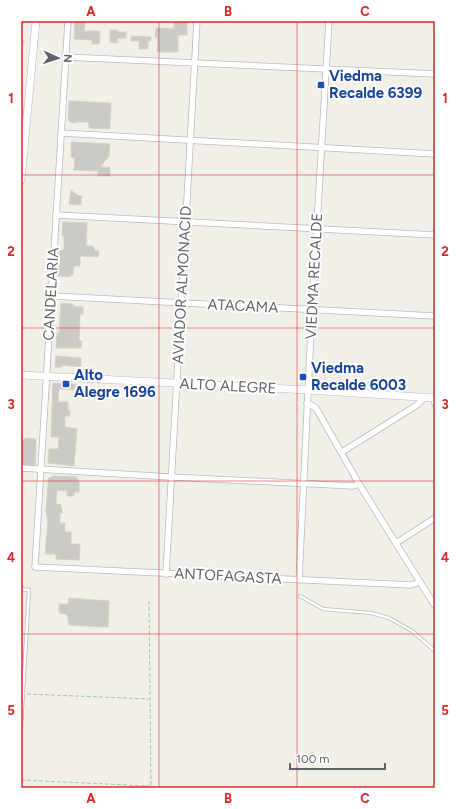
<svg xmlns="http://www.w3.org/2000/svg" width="456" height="809" font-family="Figtree,sans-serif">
<rect width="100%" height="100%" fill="#f1efe8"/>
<g fill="#cccac5" stroke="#d6d1c6">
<path d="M 75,21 L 85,21 L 84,31 L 100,31 L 99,44 L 92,44 L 92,40 L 74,39 Z"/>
<path d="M 174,21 L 187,21 L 187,35 L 178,35 L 178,52 L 157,52 L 158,37 L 155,37 L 156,28 L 174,29 Z"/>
<path d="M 110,30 L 118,30 L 118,32 L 126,32 L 126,38 L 117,38 L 117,43 L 110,42 Z"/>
<path d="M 131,36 L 151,37 L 151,41 L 148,41 L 148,49 L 139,49 L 139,41 L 131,41 Z"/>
<path d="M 69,101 L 111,103 L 110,129 L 89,128 L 89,122 L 76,122 L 72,123 L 68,120 Z"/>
<path d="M 71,142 L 110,144 L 109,156 L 100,167 L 110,167 L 110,176 L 98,176 L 98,169 L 96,171 L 74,170 L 75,158 L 71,157 Z"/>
<path d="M 71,190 L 77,195 L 82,196 L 81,205 L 69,204 Z"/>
<path d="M 63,222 L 87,223 L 86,246 L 93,246 L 95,251 L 99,251 L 98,257 L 80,256 L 80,266 L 74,266 L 73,275 L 68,277 L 58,276 L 60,250 L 64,250 L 64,236 L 62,236 Z"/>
<path d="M 61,303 L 73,304 L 73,306 L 83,307 L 83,314 L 80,314 L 79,341 L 82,341 L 81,348 L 56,348 L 57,333 L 59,333 Z"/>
<path d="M 56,356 L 81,358 L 81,367 L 62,365 L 62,367 L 55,367 Z"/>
<path d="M 53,383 L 76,384 L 76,390 L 59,389 L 58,402 L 68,402 L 68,410 L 70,410 L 70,416 L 65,416 L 65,427 L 77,429 L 74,466 L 48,463 L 49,449 L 58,449 L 59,437 L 51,437 Z"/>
<path d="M 26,438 L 36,439 L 35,465 L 21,464 L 21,441 Z"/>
<path d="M 53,476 L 76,477 L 79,482 L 79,492 L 74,492 L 74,496 L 67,496 L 67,491 L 57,490 L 56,504 L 60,504 L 63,513 L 60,513 L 60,523 L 65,523 L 65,532 L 71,532 L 71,544 L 80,544 L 79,560 L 56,559 L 56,554 L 45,554 L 48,523 L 46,511 L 48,486 L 48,479 Z"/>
<path d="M 69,598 L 109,601 L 108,627 L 69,625 L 67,614 L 59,613 L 59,604 L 68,604 Z"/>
</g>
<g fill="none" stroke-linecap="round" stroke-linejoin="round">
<g stroke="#b5b8bc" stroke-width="4">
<g id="service">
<path d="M 21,589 L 29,590 L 21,727"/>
<path d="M 300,596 L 323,609 L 371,613 L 389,618 L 412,631 L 435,651"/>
</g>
</g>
<g stroke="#b5b8bc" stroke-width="7">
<g id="minor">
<path d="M 68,21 L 35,567 L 411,585 L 420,582"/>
<path d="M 65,57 L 435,74"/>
<path d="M 61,133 L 435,154"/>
<path d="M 56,215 L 435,235"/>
<path d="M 52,296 L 435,316"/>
<path d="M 434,398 L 435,404"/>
<path d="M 307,403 L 316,408 L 359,484 L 435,606"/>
<path d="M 342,452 L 417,405 L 424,398"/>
<path d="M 21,468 L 171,477 L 353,486 L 359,484"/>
<path d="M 396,543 L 435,518"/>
<path d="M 166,574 L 197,21"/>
<path d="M 299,580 L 312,309 L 329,21"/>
</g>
</g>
<g stroke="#b5b8bc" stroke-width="8">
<path id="tertiary" d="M 21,180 L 36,21"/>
</g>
<g stroke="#b6babf" stroke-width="8">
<path id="secondary" d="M 21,375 L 308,390 L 435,398"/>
</g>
<g stroke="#9cc7a9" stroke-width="1" stroke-dasharray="4 2" stroke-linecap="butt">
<path d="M 21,41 L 27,42"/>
<path d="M 149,601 L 151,788"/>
<path d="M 27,694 L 149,699"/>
<path d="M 21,780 L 150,786"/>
</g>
<use href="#service" stroke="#fff" stroke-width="2.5"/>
<use href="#minor" stroke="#fff" stroke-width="5.5"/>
<use href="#tertiary" stroke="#fff" stroke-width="7"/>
<use href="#secondary" stroke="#fff" stroke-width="7"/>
</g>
<path fill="none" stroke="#d62828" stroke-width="1" stroke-opacity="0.55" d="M 159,21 L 159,788M 297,21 L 297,788M 21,175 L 435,175M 21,328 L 435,328M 21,481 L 435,481M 21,634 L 435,634"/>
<g fill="#1a4fb4" stroke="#fff" stroke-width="1.5">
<rect x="317" y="81" width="8" height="8" rx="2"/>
<rect x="299" y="373" width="8" height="8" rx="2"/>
<rect x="62" y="380" width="8" height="8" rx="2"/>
</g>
<g text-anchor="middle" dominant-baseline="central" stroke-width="4" stroke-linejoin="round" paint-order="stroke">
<g font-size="15" font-weight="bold" fill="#164399" stroke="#fff" text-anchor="start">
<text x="329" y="76">Viedma<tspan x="329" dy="17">Recalde 6399</tspan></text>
<text x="311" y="368">Viedma<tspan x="311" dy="17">Recalde 6003</tspan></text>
<text x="74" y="375">Alto<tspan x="74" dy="17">Alegre 1696</tspan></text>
</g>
<g font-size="15" fill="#5f6368" stroke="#fff">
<text transform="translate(314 276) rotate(-87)">VIEDMA RECALDE</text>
<text transform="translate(182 285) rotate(-87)">AVIADOR ALMONACID</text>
<text transform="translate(51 294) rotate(-87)">CANDELARIA</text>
<text transform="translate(243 306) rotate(3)">ATACAMA</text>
<text transform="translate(228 386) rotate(3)">ALTO ALEGRE</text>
<text transform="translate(228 576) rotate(3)">ANTOFAGASTA</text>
</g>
</g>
<rect width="456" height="809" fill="none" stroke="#ffffff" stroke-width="44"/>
<g transform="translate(58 58) rotate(93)" stroke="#ffffff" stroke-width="3" paint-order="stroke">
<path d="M0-3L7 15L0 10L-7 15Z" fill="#5f6368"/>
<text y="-6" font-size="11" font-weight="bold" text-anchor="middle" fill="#5f6368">N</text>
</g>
<path d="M290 763v6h95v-6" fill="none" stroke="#5f6368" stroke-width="2"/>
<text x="296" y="763" font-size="12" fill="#5f6368" stroke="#ffffff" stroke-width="3" paint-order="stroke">100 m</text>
<rect x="22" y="22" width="412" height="765" fill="none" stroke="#d62828" stroke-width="1.5"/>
<g font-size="13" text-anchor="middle" font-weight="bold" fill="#d62828">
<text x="91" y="16">A</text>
<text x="228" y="16">B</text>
<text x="365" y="16">C</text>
<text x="11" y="103">1</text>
<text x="445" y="103">1</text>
<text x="11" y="256">2</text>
<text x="445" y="256">2</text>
<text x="11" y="409">3</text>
<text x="445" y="409">3</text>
<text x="11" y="562">4</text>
<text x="445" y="562">4</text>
<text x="11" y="715">5</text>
<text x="445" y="715">5</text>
<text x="91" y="803">A</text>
<text x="228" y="803">B</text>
<text x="365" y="803">C</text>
</g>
</svg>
